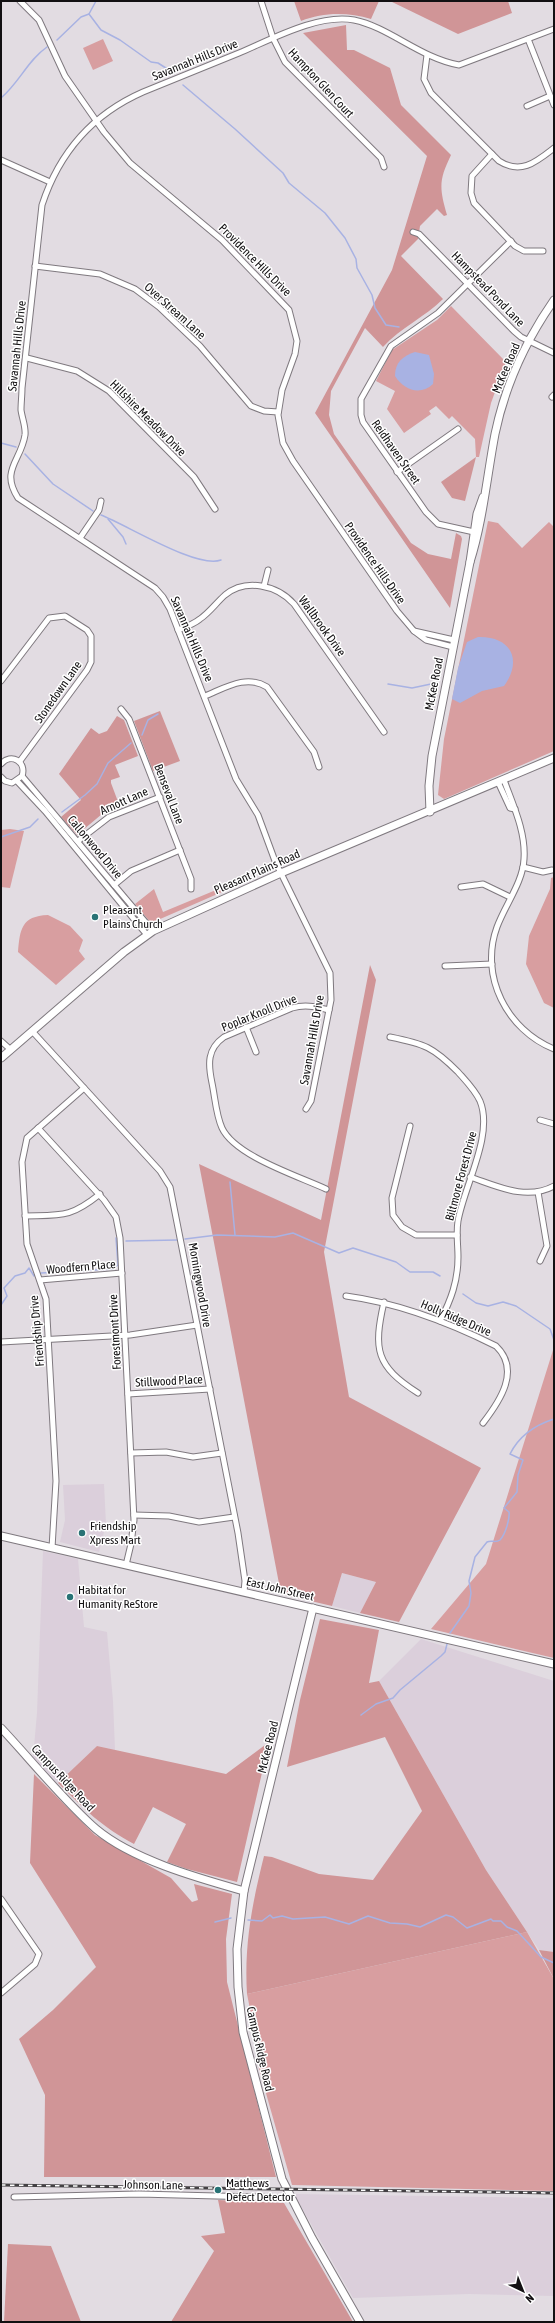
<svg xmlns="http://www.w3.org/2000/svg" width="555" height="2323" font-family="'Asap Condensed',sans-serif">
<rect width="100%" height="100%" fill="#e2dce2"/>
<g fill="#dbcfdb">
<path d="M 104,1484 L 106,1524 L 99,1552 L 60,1542 L 65,1520 L 63,1485 Z"/>
<path d="M 43,1551 L 78,1559 L 84,1627 L 107,1632 L 113,1701 L 115,1750 L 97,1746 L 58,1783 L 33,1758 L 37,1713 Z"/>
<path d="M 342,1573 L 376,1582 L 360,1613 L 332,1606 Z"/>
<path d="M 421,1639 L 554,1681 L 554,1952 L 539,1950 L 486,1870 L 379,1681 Z"/>
<path d="M 294,2194 L 554,2198 L 554,2296 L 469,2294 L 353,2298 Z"/>
</g>
<g fill="#d89ea0">
<path d="M 103,39 L 113,61 L 93,70 L 83,48 Z"/>
<path d="M 451,306 L 506,362 L 491,403 L 479,457 L 476,457 L 475,439 L 452,416 L 449,419 L 436,406 L 429,411 L 431,414 L 404,433 L 387,409 L 395,391 L 376,381 L 392,350 L 437,320 Z"/>
<path d="M 488,521 L 498,523 L 522,548 L 549,522 L 554,527 L 554,751 L 444,799 L 438,795 L 444,739 Z"/>
<path d="M 10,829 L 24,831 L 10,888 L 1,887 L 1,830 Z"/>
<path d="M 554,877 L 554,1008 L 544,1003 L 526,964 L 529,936 L 550,889 L 551,878 Z"/>
<path d="M 228,885 L 229,889 L 151,923 L 135,904 L 154,889 L 163,912 Z"/>
<path d="M 48,915 L 70,926 L 83,940 L 79,951 L 85,959 L 56,985 L 18,952 C 20,930 21,916 48,915 Z"/>
<path d="M 554,1347 L 554,1658 L 431,1629 L 486,1564 Z"/>
<path d="M 527,1932 L 554,1979 L 554,2191 L 292,2185 L 258,2065 L 261,2064 L 247,1994 Z"/>
</g>
<g fill="#d09597">
<path d="M 294,1 L 379,1 L 371,19 C 348,12 323,12 301,21 Z"/>
<path d="M 390,1 L 508,1 L 512,13 L 458,34 Z"/>
<path d="M 346,25 L 347,50 L 354,50 L 390,68 L 401,105 L 451,155 C 439,180 439,187 447,215 L 444,216 L 437,209 L 420,226 L 418,239 L 401,256 L 443,299 C 425,317 400,328 383,347 L 365,328 L 331,391 L 329,415 L 334,434 L 411,543 L 428,554 L 451,559 L 456,533 L 461,536 L 462,539 L 450,608 L 315,413 L 392,270 L 427,156 L 303,33 Z"/>
<path d="M 476,457 L 465,501 L 452,498 L 441,482 Z"/>
<path d="M 160,711 L 180,761 L 153,771 L 134,721 Z"/>
<path d="M 117,716 L 124,720 L 138,756 L 115,765 L 120,777 L 111,780 L 111,783 L 120,807 L 102,814 L 77,835 L 61,817 L 81,800 L 59,774 L 91,728 L 99,734 L 107,731 Z"/>
<path d="M 370,965 L 376,980 L 324,1252 L 349,1397 L 481,1468 L 399,1622 L 360,1613 L 376,1582 L 342,1573 L 332,1606 L 281,1594 L 199,1164 L 321,1220 Z"/>
<path d="M 320,1619 L 379,1630 L 369,1683 L 379,1681 L 486,1870 L 527,1932 L 247,1994 C 244,1945 252,1904 264,1856 L 272,1857 L 319,1874 L 373,1880 L 422,1811 L 385,1737 L 287,1767 L 300,1700 Z"/>
<path d="M 269,1742 L 237,1882 L 187,1869 L 167,1862 L 186,1824 L 153,1807 L 134,1844 C 102,1827 84,1809 58,1783 L 97,1746 L 226,1774 Z"/>
<path d="M 34,1774 L 95,1835 L 171,1878 L 192,1902 L 198,1900 L 194,1884 L 232,1894 L 226,1939 L 227,1982 L 276,2177 L 44,2177 L 45,2095 L 19,2039 L 53,2010 L 96,1967 L 30,1863 Z"/>
<path d="M 539,1950 L 554,1952 L 554,1979 Z"/>
<path d="M 218,2200 L 284,2203 L 353,2322 L 171,2322 L 214,2251 L 201,2236 L 225,2233 Z"/>
<path d="M 8,2244 L 51,2246 L 81,2322 L 4,2322 Z"/>
</g>
<g fill="#a8b2e3">
<path d="M 415,352 L 429,355 L 434,374 L 433,384 C 420,396 404,390 395,376 C 395,362 403,356 415,352 Z"/>
<path d="M 478,637 C 511,636 523,660 504,686 L 482,691 L 460,703 L 452,699 L 458,668 L 467,642 Z"/>
</g>
<g fill="none" stroke-linecap="round" stroke-linejoin="round">
<g stroke="#a8b2e3" stroke-width="1.5">
<path d="M 89,14 L 101,30 L 120,40 L 151,62 L 158,63 L 169,70"/>
<path d="M 57,40 L 81,17 L 89,14 L 96,1"/>
<path d="M 183,85 L 235,129 L 283,173 L 289,183 L 325,213 L 345,238 L 356,259 L 357,268 L 372,295 L 375,308 L 386,325 L 399,327"/>
<path d="M 1,98 C 19,83 28,60 47,47"/>
<path d="M 1,443 L 16,447"/>
<path d="M 25,454 L 53,484 L 93,511"/>
<path d="M 101,515 C 127,525 197,569 221,560"/>
<path d="M 108,519 L 123,537 L 126,544"/>
<path d="M 388,684 L 412,688 L 431,684"/>
<path d="M 142,735 L 148,720 L 158,714"/>
<path d="M 62,812 L 85,795 L 97,784 L 108,763 L 131,743"/>
<path d="M 1,837 L 30,827 L 38,819"/>
<path d="M 230,1182 L 235,1235"/>
<path d="M 185,1239 L 217,1235 L 275,1237 L 293,1233 L 339,1253 L 353,1248 L 396,1262 L 410,1272 L 433,1272 L 440,1276"/>
<path d="M 126,1241 L 177,1240"/>
<path d="M 41,1273 L 113,1269 L 118,1265 L 116,1238"/>
<path d="M 463,1294 L 476,1303 L 488,1306 L 503,1302 L 516,1306 L 550,1329 L 554,1340"/>
<path d="M 1,1305 L 7,1296 L 4,1288 L 15,1276 L 25,1273 L 29,1268 L 34,1276"/>
<path d="M 450,1633 L 469,1606 L 471,1593 L 469,1581 L 475,1557 L 487,1542 C 491,1540 496,1543 500,1540 C 505,1535 510,1519 509,1512 L 504,1508 L 517,1492 L 518,1475 L 523,1460 L 510,1454 C 519,1436 535,1425 554,1419"/>
<path d="M 361,1715 L 376,1704 L 393,1698 L 400,1690 L 441,1656 L 445,1652 L 447,1644"/>
<path d="M 248,1920 L 262,1921 L 270,1915 L 273,1918 L 282,1916 L 293,1919 L 325,1917 L 349,1924 L 368,1916 L 390,1923 L 407,1924 L 420,1927 L 446,1915 L 453,1917 L 467,1928 L 491,1919 L 493,1921 L 501,1921 L 507,1927 L 517,1931 L 541,1957 L 554,1963"/>
<path d="M 215,1922 L 231,1918"/>
</g>
<g stroke="#7f797f" stroke-width="7">
<g id="street">
<path d="M 20,1 L 39,20 L 65,76 L 104,132 L 130,163 L 222,240 L 289,310 L 297,341 L 295,354 L 282,390 L 278,415 L 283,443 L 293,461 L 397,611 L 414,631"/>
<path d="M 261,1 L 273,38 L 285,62 L 381,158 L 384,167"/>
<path d="M 528,39 L 554,105"/>
<path d="M 427,55 L 424,79 L 431,93 L 499,161 C 521,175 536,162 554,148"/>
<path d="M 527,106 L 550,96"/>
<path d="M 492,154 L 472,176 L 471,193 L 474,203 L 515,246 L 524,251 L 543,251"/>
<path d="M 1,160 L 50,182"/>
<path d="M 413,232 L 419,234 L 514,331 L 521,337 L 554,353"/>
<path d="M 35,266 L 100,274 L 135,289 L 159,307 L 200,346 L 251,406 L 264,411 L 278,412"/>
<path d="M 27,358 L 77,371 L 109,391 L 194,477 L 215,509"/>
<path d="M 552,397 L 554,395"/>
<path d="M 397,472 L 458,429"/>
<path d="M 474,532 L 438,524 L 426,512 L 363,422 L 361,415 L 361,399 L 391,346 L 438,313 L 511,241"/>
<path d="M 80,538 L 99,510 L 101,501"/>
<path d="M 264,586 L 268,570"/>
<path d="M 178,630 C 186,627 194,624 200,619 C 210,612 216,603 225,595 C 246,578 277,585 294,604 L 384,732"/>
<path d="M 453,647 L 426,640 L 414,631 L 454,640"/>
<path d="M 1,681 L 49,618 L 65,616 L 87,630 L 91,636 L 91,662 L 87,670 L 20,761"/>
<path d="M 205,696 C 225,688 246,674 267,687 L 314,752 L 319,767"/>
<path d="M 121,709 L 129,719 L 191,879 L 191,889"/>
<path d="M 1,764 C 11,752 27,762 22,776 L 12,783 L 5,781 L 1,777"/>
<path d="M 22,776 L 153,931"/>
<path d="M 504,780 C 513,805 526,832 524,859 C 523,882 505,905 497,927 C 479,976 507,1030 554,1049"/>
<path d="M 17,781 L 45,811 L 147,935"/>
<path d="M 498,782 L 510,808 L 515,809"/>
<path d="M 78,841 L 109,817 L 160,797"/>
<path d="M 523,867 L 543,872 L 552,870"/>
<path d="M 114,885 L 131,871 L 180,850"/>
<path d="M 461,887 L 483,884 L 510,897"/>
<path d="M 445,966 L 492,964"/>
<path d="M 246,1027 L 256,1052"/>
<path d="M 32,1031 L 160,1171 L 170,1187 L 238,1533 L 245,1581 L 244,1592"/>
<path d="M 390,1037 C 425,1044 433,1047 458,1072 C 466,1081 475,1090 480,1101 C 494,1135 464,1186 458,1221 C 456,1233 458,1245 458,1257 C 458,1281 451,1300 440,1321"/>
<path d="M 1,1041 L 11,1050"/>
<path d="M 306,1109 L 311,1101 L 331,1000 L 330,973 L 275,861 L 258,815 L 236,779 L 170,609 L 163,597 L 155,588 L 18,498 C 0,470 21,461 25,435 C 26,427 22,418 21,410 C 21,403 22,395 22,388 L 42,205 C 59,153 93,114 143,92 C 175,79 207,66 239,53 C 270,40 319,13 354,20 C 389,27 420,58 459,65 L 554,29"/>
<path d="M 540,1120 L 554,1124"/>
<path d="M 410,1126 L 392,1198 L 393,1215 L 402,1227 L 416,1235 L 457,1235"/>
<path d="M 38,1128 L 104,1200 L 116,1217 L 120,1238 L 134,1520 L 131,1544 L 126,1565"/>
<path d="M 470,1177 C 497,1186 526,1201 554,1186"/>
<path d="M 326,1189 C 298,1176 235,1156 222,1128 C 216,1115 215,1097 212,1083 C 208,1064 207,1049 224,1037 L 292,1008 C 306,1004 316,1007 329,1010"/>
<path d="M 538,1192 L 547,1246 L 540,1261"/>
<path d="M 25,1216 C 62,1215 70,1218 100,1194"/>
<path d="M 40,1280 L 122,1273"/>
<path d="M 346,1296 C 399,1303 448,1322 496,1346 C 521,1370 500,1401 483,1423"/>
<path d="M 384,1302 C 373,1350 376,1366 418,1393"/>
<path d="M 1,1342 L 130,1335 L 197,1325"/>
<path d="M 128,1394 L 210,1389"/>
<path d="M 131,1453 L 166,1452 L 193,1457 L 222,1453"/>
<path d="M 134,1515 L 169,1516 L 199,1522 L 234,1517"/>
<path d="M 52,1548 L 56,1481 L 46,1299 L 27,1244 L 22,1162 L 27,1138 L 84,1088"/>
<path d="M 1,1899 L 39,1954 L 35,1964 L 1,1993"/>
<path d="M 14,2197 L 139,2194 L 290,2198"/>
</g>
</g>
<g stroke="#7f797f" stroke-width="9">
<g id="secondary">
<path d="M 483,497 L 477,514 L 470,562 C 483,521 487,476 495,434 C 505,386 526,340 554,300"/>
<path d="M 430,812 L 429,786 L 432,756 L 470,562"/>
<path d="M 1,1058 L 124,952 L 153,931 L 281,873 L 554,758"/>
<path d="M 1,1536 L 554,1664"/>
<path d="M 313,1608 L 244,1891 L 237,1949 L 238,1987 L 243,2032 L 282,2179 L 312,2238 L 360,2322"/>
<path d="M 1,1728 C 31,1760 64,1801 96,1829 C 133,1860 198,1878 244,1891"/>
</g>
</g>
<use href="#street" stroke="#fff" stroke-width="5"/>
<use href="#secondary" stroke="#fff" stroke-width="7"/>
<g stroke="#434043" stroke-width="3">
<path id="rail" d="M 1,2185 L 554,2193"/>
</g>
<use href="#rail" stroke="#fff" stroke-width="1.5" stroke-dasharray="4.5" stroke-linecap="butt"/>
</g>
<g fill="#297376" stroke="#fff" stroke-width="1.5">
<circle cx="95" cy="917" r="4"/>
<circle cx="82" cy="1533" r="4"/>
<circle cx="70" cy="1597" r="4"/>
<circle cx="218" cy="2190" r="4"/>
</g>
<g text-anchor="middle" dominant-baseline="central" stroke-width="3" stroke-linejoin="round" paint-order="stroke">
<g font-size="12" fill="#121012" stroke="#fff">
<text transform="translate(195 60) rotate(-22)">Savannah Hills Drive</text>
<text transform="translate(321 83) rotate(47)">Hampton Glen Court</text>
<text transform="translate(255 260) rotate(45)">Providence Hills Drive</text>
<text transform="translate(488 289) rotate(46)">Hampstead Pond Lane</text>
<text transform="translate(175 311) rotate(42)">Over Stream Lane</text>
<text transform="translate(17 346) rotate(-84)">Savannah Hills Drive</text>
<text transform="translate(506 368) rotate(-67)">McKee Road</text>
<text transform="translate(148 418) rotate(45)">Hillshire Meadow Drive</text>
<text transform="translate(396 452) rotate(55)">Reidhaven Street</text>
<text transform="translate(375 563) rotate(55)">Providence Hills Drive</text>
<text transform="translate(322 626) rotate(54)">Wallbrook Drive</text>
<text transform="translate(192 639) rotate(67)">Savannah Hills Drive</text>
<text transform="translate(434 684) rotate(-79)">McKee Road</text>
<text transform="translate(58 692) rotate(-55)">Stonedown Lane</text>
<text transform="translate(169 794) rotate(69)">Benseval Lane</text>
<text transform="translate(124 801) rotate(-24)">Arnott Lane</text>
<text transform="translate(95 847) rotate(50)">Callonwood Drive</text>
<text transform="translate(257 872) rotate(-24)">Pleasant Plains Road</text>
<text transform="translate(259 1013) rotate(-22)">Poplar Knoll Drive</text>
<text transform="translate(312 1040) rotate(-80)">Savannah Hills Drive</text>
<text transform="translate(461 1176) rotate(-75)">Biltmore Forest Drive</text>
<text transform="translate(81 1267) rotate(-5)">Woodfern Place</text>
<text transform="translate(200 1285) rotate(80)">Morningwood Drive</text>
<text transform="translate(456 1318) rotate(23)">Holly Ridge Drive</text>
<text transform="translate(37 1331) rotate(-95)">Friendship Drive</text>
<text transform="translate(115 1332) rotate(-93)">Forestmont Drive</text>
<text transform="translate(169 1381) rotate(-3)">Stillwood Place</text>
<text transform="translate(280 1589) rotate(13)">East John Street</text>
<text transform="translate(268 1747) rotate(-76)">McKee Road</text>
<text transform="translate(63 1778) rotate(47)">Campus Ridge Road</text>
<text transform="translate(260 2049) rotate(77)">Campus Ridge Road</text>
<text transform="translate(153 2185) rotate(1)">Johnson Lane</text>
</g>
<g font-size="12" fill="#121012" stroke="#fff" text-anchor="start">
<text x="103" y="910">Pleasant<tspan x="103" dy="14">Plains Church</tspan></text>
<text x="90" y="1526">Friendship<tspan x="90" dy="14">Xpress Mart</tspan></text>
<text x="78" y="1590">Habitat for<tspan x="78" dy="14">Humanity ReStore</tspan></text>
<text x="226" y="2183">Matthews<tspan x="226" dy="14">Defect Detector</tspan></text>
</g>
</g>
<rect width="555" height="2323" fill="none" stroke="#121012" stroke-width="4"/>
<g transform="translate(523 2291) rotate(137)" stroke="#ffffff" stroke-width="3" paint-order="stroke">
<path d="M0-3L7 15L0 10L-7 15Z" fill="#121012"/>
<text y="-6" font-size="11" font-weight="bold" text-anchor="middle" fill="#121012">N</text>
</g>
</svg>
